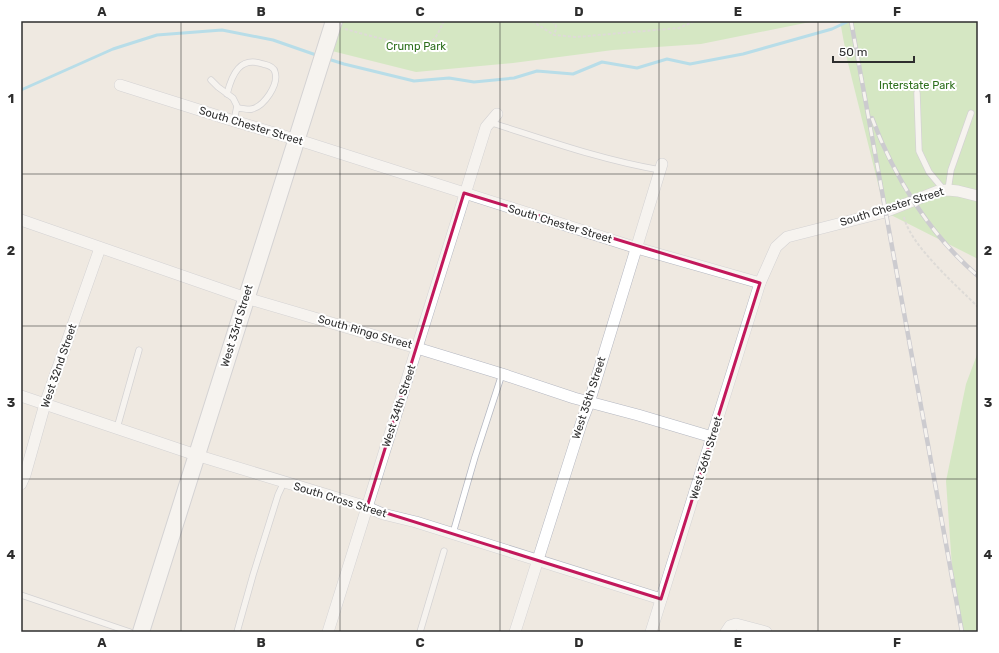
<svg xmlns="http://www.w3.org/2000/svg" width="999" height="653" font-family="Rubik,sans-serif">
<rect width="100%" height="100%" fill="#efe9e1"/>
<g fill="#b6e59e">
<path d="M 333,21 L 815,21 L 701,44 L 613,50 L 513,63 L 416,72 L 324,49 Z"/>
<path d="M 840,21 L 978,21 L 978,259 L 885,212 L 847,59 Z"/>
<path d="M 978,352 L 978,632 L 962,632 L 953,581 L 946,481 L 966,384 Z"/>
</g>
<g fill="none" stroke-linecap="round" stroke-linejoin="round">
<g stroke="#75cff0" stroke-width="3">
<path d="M 328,59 L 344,64 L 414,81 L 449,78 L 474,82 L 514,78 L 537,71 L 573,74 L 602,62 L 637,68 L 667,59 L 690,64 L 743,54 L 832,29 L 849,21"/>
<path d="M 21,90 L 113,49 L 157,35 L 222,30 L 273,40 L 319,56"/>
</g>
<g stroke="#b4b7c1" stroke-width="7">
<g id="lane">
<path d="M 211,80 L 218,87 L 233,98 L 237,106 L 234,121"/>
<path d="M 917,93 L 919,151 L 929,172 L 944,190"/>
<path d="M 227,94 C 232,74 240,56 263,64 C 268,65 274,67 275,72 C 279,85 264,106 252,109 C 248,110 242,108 237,108"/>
<path d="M 489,122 C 546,140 601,160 660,170"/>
<path d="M 948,190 L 951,170 L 971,113"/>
<path d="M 117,428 L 139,350"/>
<path d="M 453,533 L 475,457 L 502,374"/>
<path d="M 21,595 L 130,632"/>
<path d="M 237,632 L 253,575 L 278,495 L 284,482"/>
<path d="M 420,632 L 444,551"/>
</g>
</g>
<g stroke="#b4b7c1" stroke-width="12">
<g id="street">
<path d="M 120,85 L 234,121 L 308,143 L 637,248 L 760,283"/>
<path d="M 21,220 L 246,298 L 417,348 L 502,374 L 574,398 L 638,415 L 712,437"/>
<path d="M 21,396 L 196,455 L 367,507 L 383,514 L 416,522 L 661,599"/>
<path d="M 21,484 L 25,475 L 45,404 L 100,248"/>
<path d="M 328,632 L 486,127 L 497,114"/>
<path d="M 515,632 L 582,421 L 589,403 L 662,164"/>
<path d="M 651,632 L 760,283 L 776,247 L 787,237 L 885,212 L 938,191 L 948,190 L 958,191 L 978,196"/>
<path d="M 726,632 L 730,626 L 736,624 L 766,632"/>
</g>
</g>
<g stroke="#b4b7c1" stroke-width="18">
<path id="secondary" d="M 141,632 L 334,21"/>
</g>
<g stroke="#c9c9c9" stroke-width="2" stroke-dasharray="3 2" stroke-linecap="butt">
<path d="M 532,21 L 554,35 L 576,37 L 679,28 L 695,21"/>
<path d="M 552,21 C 558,25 556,29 554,35"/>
<path d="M 345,29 C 360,33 420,51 431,42 C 437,38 440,28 444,21"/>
<path d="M 904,217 C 910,245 957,286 978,307"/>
</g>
<use href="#lane" stroke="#fff" stroke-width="5.5"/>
<use href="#street" stroke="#fff" stroke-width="11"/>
<use href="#secondary" stroke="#fff" stroke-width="16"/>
<g stroke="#a3a6b8" stroke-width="4.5">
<g id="rail">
<path d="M 851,21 L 962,632"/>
<path d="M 872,118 C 894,177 930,235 978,276"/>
</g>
</g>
<use href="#rail" stroke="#fff" stroke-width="3" stroke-dasharray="9" stroke-linecap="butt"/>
</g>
<path d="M0 0H999V653H0ZM 464,193 L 760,283 L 661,599 L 367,507 Z" fill="#efe9e1" fill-opacity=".55" fill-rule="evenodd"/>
<path fill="none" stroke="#c2185b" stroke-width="3" stroke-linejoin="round" d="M 464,193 L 760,283 L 661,599 L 367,507 Z"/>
<path fill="none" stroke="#2e2e2e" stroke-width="1" stroke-opacity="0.55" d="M 181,21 L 181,632M 340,21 L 340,632M 500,21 L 500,632M 659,21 L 659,632M 818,21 L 818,632M 21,174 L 978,174M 21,326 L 978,326M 21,479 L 978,479"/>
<g text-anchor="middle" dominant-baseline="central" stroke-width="4" stroke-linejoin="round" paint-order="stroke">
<g font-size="11" fill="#2c6e1b" stroke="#fff">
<text x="416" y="46">Crump Park</text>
<text x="917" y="85">Interstate Park</text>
</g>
<g font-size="11" fill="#2e2e2e" stroke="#fff">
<text transform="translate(251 126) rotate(17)">South Chester Street</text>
<text transform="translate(892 207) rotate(-17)">South Chester Street</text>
<text transform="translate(560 224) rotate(17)">South Chester Street</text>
<text transform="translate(237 326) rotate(-73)">West 33rd Street</text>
<text transform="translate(365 332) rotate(16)">South Ringo Street</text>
<text transform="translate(59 366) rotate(-71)">West 32nd Street</text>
<text transform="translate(589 398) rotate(-72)">West 35th Street</text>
<text transform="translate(399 406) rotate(-72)">West 34th Street</text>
<text transform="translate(706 458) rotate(-73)">West 36th Street</text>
<text transform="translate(340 500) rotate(17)">South Cross Street</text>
</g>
</g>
<rect width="999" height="653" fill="none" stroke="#ffffff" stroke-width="44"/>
<path d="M833 56v6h81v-6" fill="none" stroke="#2e2e2e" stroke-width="2"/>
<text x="839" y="56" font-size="12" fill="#2e2e2e" stroke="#ffffff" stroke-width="3" paint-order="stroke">50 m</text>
<rect x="22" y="22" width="955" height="609" fill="none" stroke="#2e2e2e" stroke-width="1.5"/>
<g font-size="13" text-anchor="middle" font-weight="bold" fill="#2e2e2e">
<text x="102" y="16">A</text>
<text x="261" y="16">B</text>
<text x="420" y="16">C</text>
<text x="579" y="16">D</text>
<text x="738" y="16">E</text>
<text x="897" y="16">F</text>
<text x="11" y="103">1</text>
<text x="988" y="103">1</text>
<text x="11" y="255">2</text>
<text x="988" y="255">2</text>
<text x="11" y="407">3</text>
<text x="988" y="407">3</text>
<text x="11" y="559">4</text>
<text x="988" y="559">4</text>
<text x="102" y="647">A</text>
<text x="261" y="647">B</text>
<text x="420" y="647">C</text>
<text x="579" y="647">D</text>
<text x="738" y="647">E</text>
<text x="897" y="647">F</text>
</g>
</svg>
